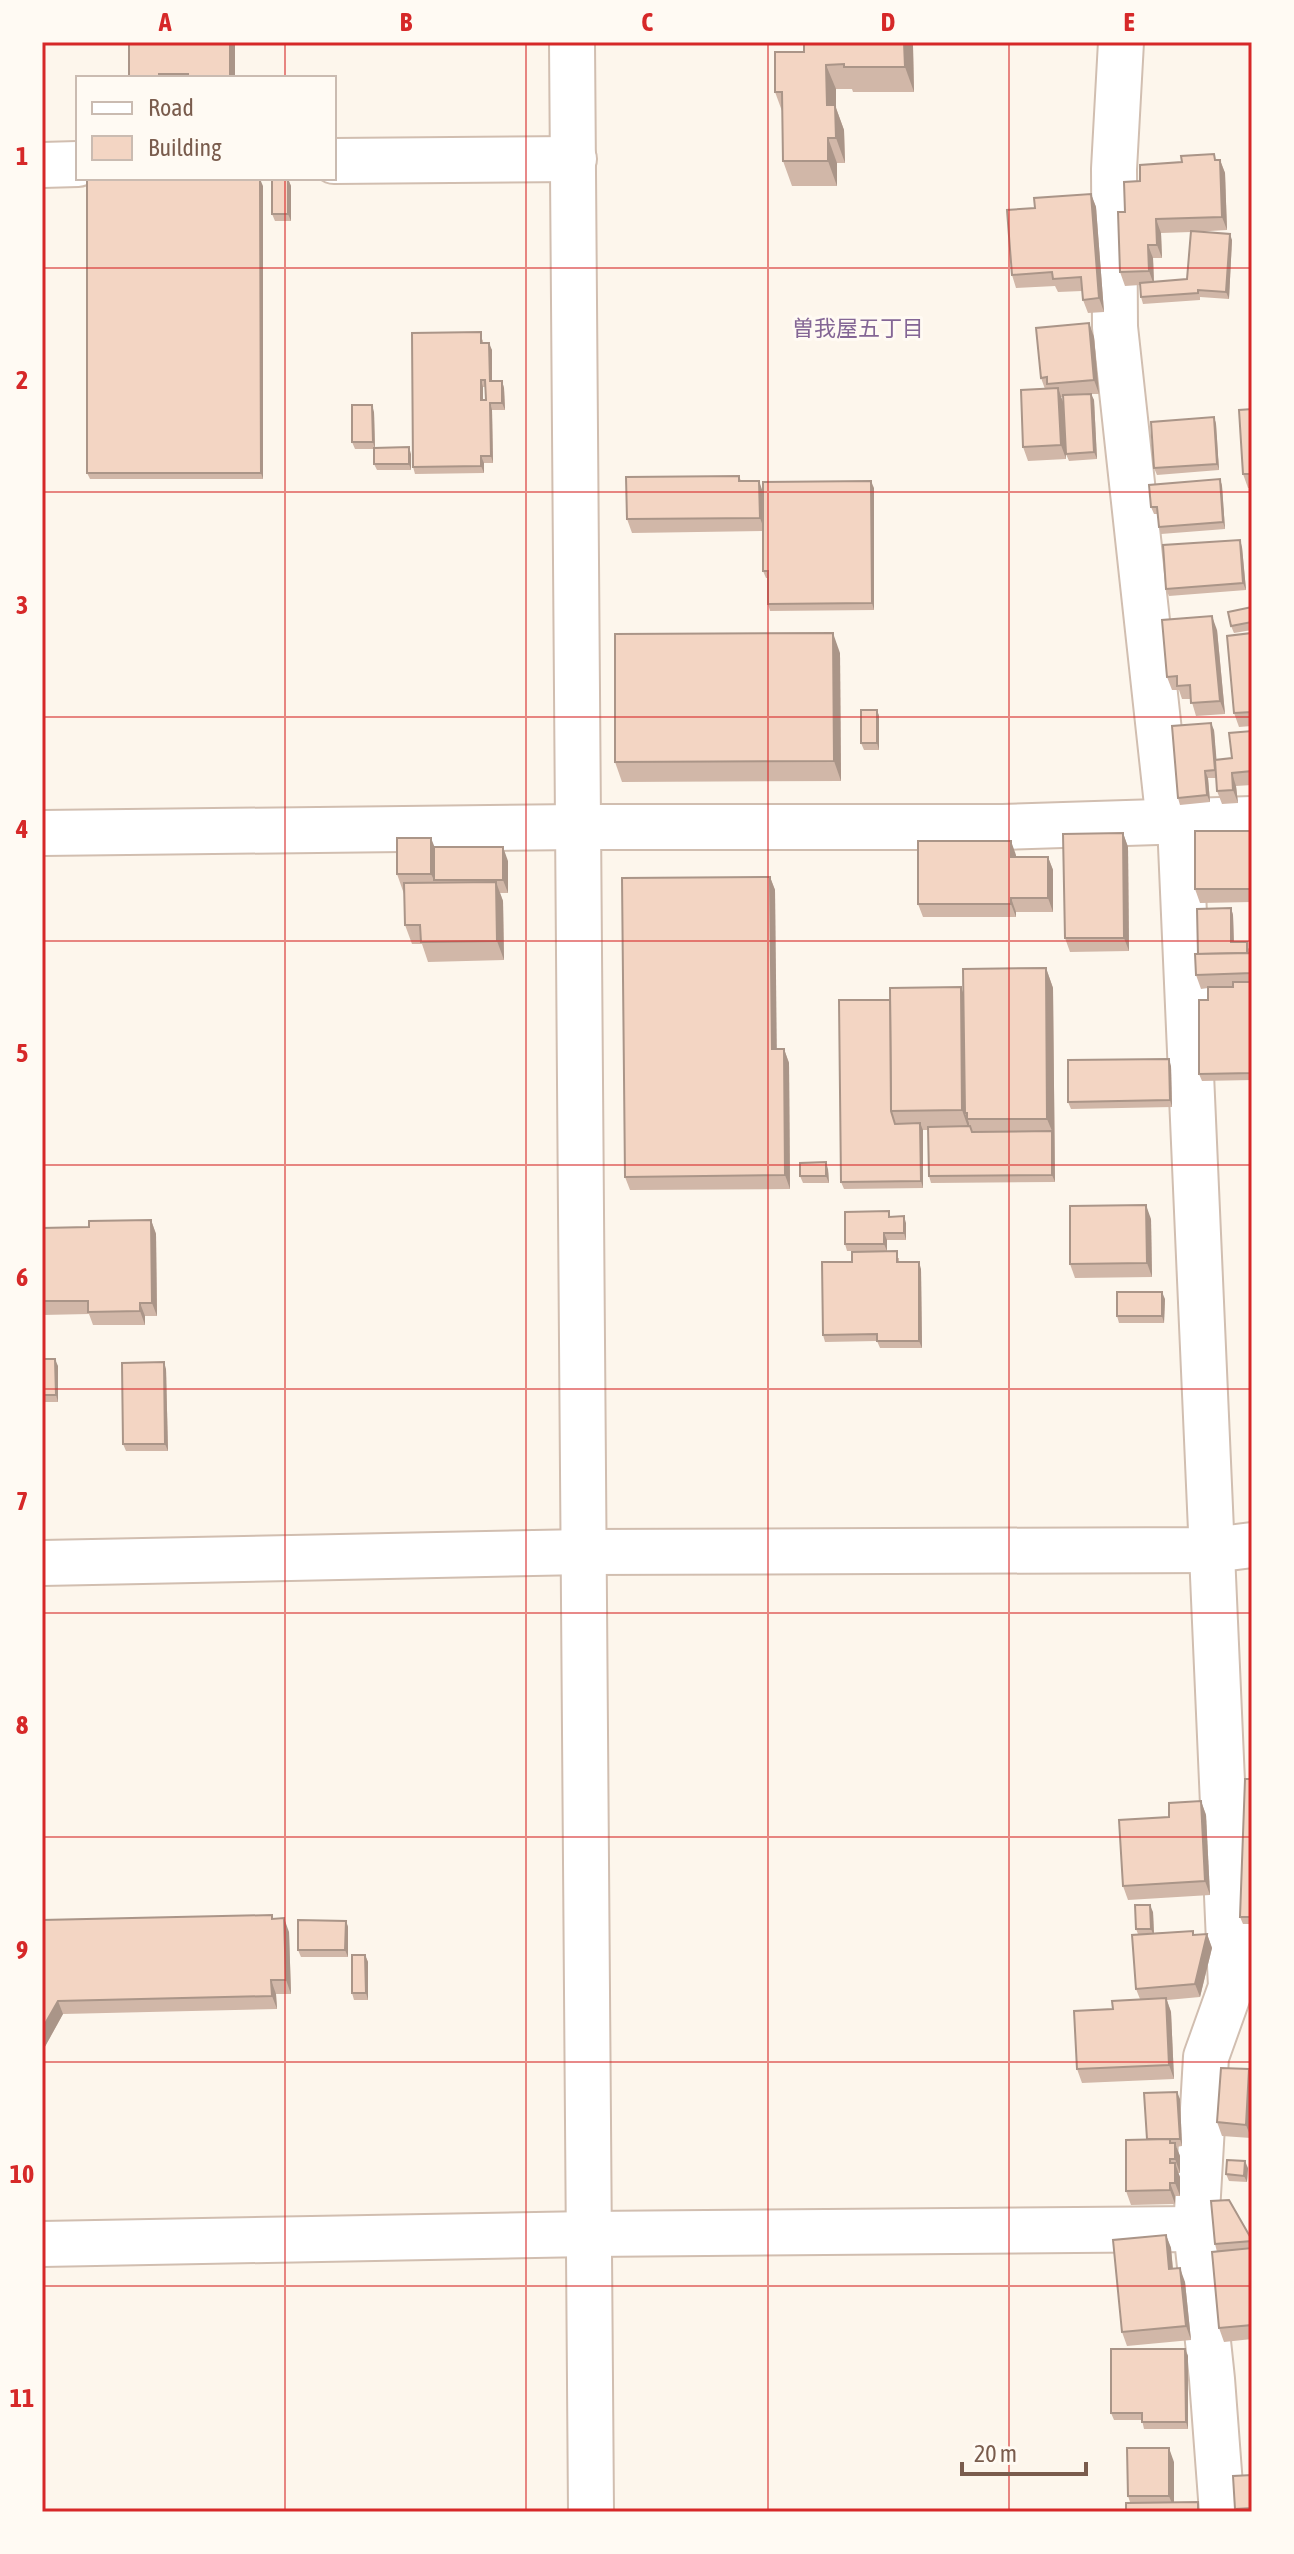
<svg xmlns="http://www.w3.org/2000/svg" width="1294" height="2554" font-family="'Asap Condensed','Noto Sans JP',sans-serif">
<rect width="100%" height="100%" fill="#fdf6ec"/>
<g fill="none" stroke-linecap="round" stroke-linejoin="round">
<g stroke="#d1beb0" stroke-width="48">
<g id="minor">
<path d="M 572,42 L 591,2512"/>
<path d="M 1121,42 L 1114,169 L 1115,327 L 1169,823"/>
<path d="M 334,161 L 574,159"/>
<path d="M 42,165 L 78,164"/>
<path d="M 1180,823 L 1231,1987 L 1206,2057 L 1196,2229 L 1212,2379 L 1222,2512"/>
<path d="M 42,833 L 578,827 L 1003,827 L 1252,819"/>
<path d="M 42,1563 L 584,1552 L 1213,1550 L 1252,1545"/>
<path d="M 42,2244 L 589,2234 L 1196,2229"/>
</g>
</g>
<use href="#minor" stroke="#fff" stroke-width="44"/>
</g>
<g fill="#d1b7a8" fill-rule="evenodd">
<path d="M 235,42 L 235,78 L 129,78 Z"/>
<path d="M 804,42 L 912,42 L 913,46 L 914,92 L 853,92 L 852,89 L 836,89 L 836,108 L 844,130 L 845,163 L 837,163 L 837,186 L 792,186 L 783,161 L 782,111 L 775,92 L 804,52 Z"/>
<path d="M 1216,160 L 1220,160 L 1225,173 L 1227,230 L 1193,232 L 1232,240 L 1229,299 L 1200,297 L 1200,300 L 1143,304 L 1141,297 L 1140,285 L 1125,286 L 1120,272 L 1125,212 L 1140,181 ZM 1191,232 L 1187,279 L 1154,282 L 1153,258 L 1162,258 L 1161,233 Z"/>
<path d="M 288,179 L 291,186 L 291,221 L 275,221 L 272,214 Z"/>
<path d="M 263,186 L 263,479 L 90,479 L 87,473 Z"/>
<path d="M 1091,194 L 1096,207 L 1104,312 L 1088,313 L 1083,300 L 1082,291 L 1058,292 L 1055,286 L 1016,288 L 1012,275 L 1035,208 Z"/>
<path d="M 1089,323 L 1094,337 L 1099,394 L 1091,394 L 1094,400 L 1097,459 L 1069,461 L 1066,454 L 1063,397 L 1061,397 L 1063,402 L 1066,459 L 1028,461 L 1023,447 L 1045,389 L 1041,378 Z"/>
<path d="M 483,339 L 483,343 L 492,350 L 492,381 L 502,381 L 504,388 L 505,410 L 492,410 L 493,463 L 484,463 L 484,473 L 415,474 L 413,467 ZM 483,387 L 486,387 L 486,400 L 483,400 Z"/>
<path d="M 1252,409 L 1252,488 L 1248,488 L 1243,474 Z"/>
<path d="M 374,412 L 375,448 L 411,454 L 411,470 L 377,470 L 374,464 L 374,449 L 355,449 L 352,442 Z"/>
<path d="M 1214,417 L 1216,424 L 1219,470 L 1157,475 L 1154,468 Z"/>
<path d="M 739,476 L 741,481 L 763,492 L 874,488 L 874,610 L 770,611 L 768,604 L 768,578 L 766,578 L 763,571 L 763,531 L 632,533 L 627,519 Z"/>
<path d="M 1220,479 L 1222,486 L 1225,529 L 1161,534 L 1159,527 L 1158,514 L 1154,514 L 1151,507 Z"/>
<path d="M 1242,547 L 1246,590 L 1169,596 L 1166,589 Z"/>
<path d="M 1252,607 L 1252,630 L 1234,633 L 1231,626 Z"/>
<path d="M 1217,630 L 1225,714 L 1196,716 L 1191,699 L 1182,699 L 1179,690 L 1172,690 L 1167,677 Z"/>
<path d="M 1252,633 L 1252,726 L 1239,727 L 1234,713 Z"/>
<path d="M 840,653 L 841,781 L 622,782 L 615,762 Z"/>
<path d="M 877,710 L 879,716 L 879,750 L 864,750 L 861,743 Z"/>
<path d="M 1214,730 L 1216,760 L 1232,758 L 1252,731 L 1252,785 L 1236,786 L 1238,803 L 1222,804 L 1217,791 L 1216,778 L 1208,778 L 1210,802 L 1180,805 L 1178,798 Z"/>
<path d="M 1252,831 L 1252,902 L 1200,903 L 1195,889 Z"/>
<path d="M 1123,833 L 1128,847 L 1129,951 L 1070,952 L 1065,938 Z"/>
<path d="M 435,847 L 508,861 L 508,893 L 500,893 L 503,901 L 504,960 L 428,962 L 422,944 L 412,944 L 405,925 L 404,894 L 397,874 Z"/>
<path d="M 1016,855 L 1016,857 L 1048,857 L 1053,870 L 1053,912 L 1016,912 L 1016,917 L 923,917 L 918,904 Z"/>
<path d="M 770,877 L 775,890 L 776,1049 L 784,1049 L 789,1063 L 790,1189 L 630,1190 L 625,1177 Z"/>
<path d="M 1231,908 L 1233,915 L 1234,942 L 1250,949 L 1250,953 L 1252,953 L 1252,1080 L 1202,1081 L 1199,1074 L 1208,1000 L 1208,988 L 1201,989 L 1196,975 L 1198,954 Z"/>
<path d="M 1046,968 L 1053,988 L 1055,1182 L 931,1183 L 929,1176 L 928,1130 L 923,1130 L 923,1188 L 844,1189 L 841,1182 L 890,1000 L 961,987 L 964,996 Z"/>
<path d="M 1171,1066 L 1172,1107 L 1071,1109 L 1068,1102 Z"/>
<path d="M 828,1169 L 829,1183 L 803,1183 L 800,1176 Z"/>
<path d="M 891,1217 L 906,1223 L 906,1240 L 887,1240 L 887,1251 L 847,1251 L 845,1244 Z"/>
<path d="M 1151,1219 L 1152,1277 L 1075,1278 L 1070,1264 Z"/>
<path d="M 151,1220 L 156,1234 L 157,1316 L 145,1316 L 145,1325 L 93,1325 L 89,1314 L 42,1315 L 42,1228 L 89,1227 Z"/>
<path d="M 899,1258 L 899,1262 L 921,1269 L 922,1348 L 880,1348 L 877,1341 L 825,1342 L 823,1335 L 852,1262 Z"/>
<path d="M 1165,1299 L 1164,1323 L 1119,1323 L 1117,1316 Z"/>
<path d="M 42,1359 L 58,1366 L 58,1402 L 42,1402 Z"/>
<path d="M 166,1369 L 168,1451 L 126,1451 L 123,1444 Z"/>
<path d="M 1252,1779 L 1252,1924 L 1243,1924 L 1240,1917 Z"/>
<path d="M 1201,1801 L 1206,1815 L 1210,1895 L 1128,1900 L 1123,1886 L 1169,1817 Z"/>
<path d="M 1153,1912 L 1154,1933 L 1193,1931 L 1194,1935 L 1207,1934 L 1212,1948 L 1200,1997 L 1167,2000 L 1171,2012 L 1174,2079 L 1082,2083 L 1077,2069 L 1113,2009 L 1140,1999 L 1136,1989 L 1138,1934 L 1136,1929 Z"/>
<path d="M 274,1919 L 289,1932 L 291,1994 L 276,1994 L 277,2009 L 63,2014 L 42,2052 L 42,1920 Z"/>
<path d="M 346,1921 L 348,1927 L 348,1957 L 301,1957 L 298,1950 Z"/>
<path d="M 365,1955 L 368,1962 L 368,2000 L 354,2000 L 352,1993 Z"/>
<path d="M 1252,2077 L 1251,2138 L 1222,2136 L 1217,2122 Z"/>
<path d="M 1180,2099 L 1182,2146 L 1176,2147 L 1180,2156 L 1180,2173 L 1178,2173 L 1180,2177 L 1180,2196 L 1175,2196 L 1175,2204 L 1131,2205 L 1126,2191 L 1147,2139 Z"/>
<path d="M 1248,2168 L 1247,2182 L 1229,2181 L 1226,2174 Z"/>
<path d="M 1166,2235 L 1171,2248 L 1173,2269 L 1185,2282 L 1191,2340 L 1127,2346 L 1122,2332 Z"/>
<path d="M 1252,2240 L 1252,2339 L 1224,2342 L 1219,2328 L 1217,2252 L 1215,2244 Z"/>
<path d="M 1185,2349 L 1188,2356 L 1188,2429 L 1144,2429 L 1142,2420 L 1114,2420 L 1111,2413 Z"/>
<path d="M 1174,2462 L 1174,2502 L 1200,2509 L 1200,2512 L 1130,2502 L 1128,2496 Z"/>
<path d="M 1252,2475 L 1252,2512 L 1236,2512 L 1235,2509 Z"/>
</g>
<g fill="#aa9588">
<rect x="230" y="42" width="5" height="36"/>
<path d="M 904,42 L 912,42 L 913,46 L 914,92 L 905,67 Z"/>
<path d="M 826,65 L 836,89 L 836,108 L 844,130 L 845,163 L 836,138 L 827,105 Z"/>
<path d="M 828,138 L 837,163 L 837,186 L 828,161 Z"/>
<path d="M 1220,160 L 1225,173 L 1227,230 L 1222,217 Z"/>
<path d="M 260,179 L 263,186 L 263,479 L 261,473 Z"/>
<path d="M 288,179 L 291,186 L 291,221 L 288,214 Z"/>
<path d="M 1091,194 L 1096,207 L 1104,312 L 1099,298 Z"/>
<path d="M 1156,219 L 1161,233 L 1162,258 L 1157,245 Z"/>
<path d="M 1230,234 L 1232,240 L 1229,299 L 1226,292 Z"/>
<path d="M 1148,245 L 1153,258 L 1154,285 L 1149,271 Z"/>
<path d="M 1089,323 L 1094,337 L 1099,394 L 1094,380 Z"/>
<path d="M 489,343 L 492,350 L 492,388 L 490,381 Z"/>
<path d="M 481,380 L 483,387 L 483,407 L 481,400 Z"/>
<path d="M 502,381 L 504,388 L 505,410 L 502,403 Z"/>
<path d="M 1058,388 L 1063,402 L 1066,459 L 1061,445 Z"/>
<path d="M 1091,394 L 1094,400 L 1097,459 L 1094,452 Z"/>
<path d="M 490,403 L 492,410 L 493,463 L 491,456 Z"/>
<path d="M 372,405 L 374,412 L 375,449 L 373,442 Z"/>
<path d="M 1214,417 L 1216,424 L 1219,470 L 1217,464 Z"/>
<path d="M 409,447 L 411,454 L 411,470 L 409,464 Z"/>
<path d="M 481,456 L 484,463 L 484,473 L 481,466 Z"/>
<path d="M 1220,479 L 1222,486 L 1225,529 L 1223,522 Z"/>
<path d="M 759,481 L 764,495 L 765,531 L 760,518 Z"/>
<path d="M 871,481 L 874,488 L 874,610 L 872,603 Z"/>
<path d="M 1240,540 L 1242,547 L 1246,590 L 1243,583 Z"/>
<path d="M 1212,616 L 1217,630 L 1225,714 L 1220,701 Z"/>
<path d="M 833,633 L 840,653 L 841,781 L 834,761 Z"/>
<path d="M 877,710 L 879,716 L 879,750 L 877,743 Z"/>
<path d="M 1211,723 L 1214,730 L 1218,777 L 1215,770 Z"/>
<path d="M 1205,771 L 1208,778 L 1210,802 L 1207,795 Z"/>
<path d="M 1232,773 L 1236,786 L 1238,803 L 1233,790 Z"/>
<path d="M 1123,833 L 1128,847 L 1129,951 L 1124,938 Z"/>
<path d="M 431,838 L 439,858 L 434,880 L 431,874 Z"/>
<path d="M 1011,841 L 1016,855 L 1016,870 L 1011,857 Z"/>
<path d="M 503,847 L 508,861 L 508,893 L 503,880 Z"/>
<path d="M 1048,857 L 1053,870 L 1053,912 L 1048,898 Z"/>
<path d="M 770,877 L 775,890 L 777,1063 L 772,1049 Z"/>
<path d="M 496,882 L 503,901 L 504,960 L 497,941 Z"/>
<path d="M 1011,898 L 1016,912 L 1016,917 L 1011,904 Z"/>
<path d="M 1231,908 L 1233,915 L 1234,949 L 1231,942 Z"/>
<path d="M 1046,968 L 1053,988 L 1055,1182 L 1052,1175 L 1052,1131 L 1047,1119 Z"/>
<path d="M 961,987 L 968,1007 L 967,1113 L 965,1113 L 969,1123 L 969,1130 L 962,1110 Z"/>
<path d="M 784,1049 L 789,1063 L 790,1189 L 785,1175 Z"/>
<path d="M 1169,1059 L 1171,1066 L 1172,1107 L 1170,1100 Z"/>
<path d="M 920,1123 L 923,1130 L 923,1188 L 921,1181 Z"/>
<path d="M 826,1162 L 828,1169 L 829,1183 L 826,1176 Z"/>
<path d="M 1146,1205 L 1151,1219 L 1152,1277 L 1147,1263 Z"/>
<path d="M 904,1216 L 906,1223 L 906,1240 L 904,1233 Z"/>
<path d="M 151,1220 L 156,1234 L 157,1316 L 152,1303 Z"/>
<path d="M 884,1233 L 887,1240 L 887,1251 L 884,1244 Z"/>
<path d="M 919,1262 L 921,1269 L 922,1348 L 919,1341 Z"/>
<path d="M 1162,1292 L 1165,1299 L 1164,1323 L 1162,1316 Z"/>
<path d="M 140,1303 L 145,1316 L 145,1325 L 140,1311 Z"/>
<path d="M 55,1359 L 58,1366 L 58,1402 L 56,1395 Z"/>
<path d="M 164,1362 L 166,1369 L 168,1451 L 165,1444 Z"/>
<path d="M 1201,1801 L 1206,1815 L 1210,1895 L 1205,1881 Z"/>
<path d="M 1150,1905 L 1153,1912 L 1154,1936 L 1151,1929 Z"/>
<path d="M 284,1918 L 289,1932 L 291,1994 L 286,1980 Z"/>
<path d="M 346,1921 L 348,1927 L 348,1957 L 345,1950 Z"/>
<path d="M 1207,1934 L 1212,1948 L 1200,1997 L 1195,1984 Z"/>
<path d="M 365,1955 L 368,1962 L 368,2000 L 366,1993 Z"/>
<path d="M 271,1980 L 276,1994 L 277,2009 L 272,1996 Z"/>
<path d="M 1166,1998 L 1171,2012 L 1174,2079 L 1169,2065 Z"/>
<path d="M 58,2001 L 63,2014 L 42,2052 L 42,2029 Z"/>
<path d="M 1249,2069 L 1252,2077 L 1251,2138 L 1246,2125 Z"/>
<path d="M 1177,2092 L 1180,2099 L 1182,2146 L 1180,2139 Z"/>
<path d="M 1175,2143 L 1180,2156 L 1180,2173 L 1175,2159 Z"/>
<path d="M 1170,2159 L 1175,2172 L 1175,2163 L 1180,2177 L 1180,2196 L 1175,2183 Z"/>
<path d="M 1245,2161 L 1248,2168 L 1247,2182 L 1244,2176 Z"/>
<path d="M 1170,2183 L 1175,2196 L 1175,2204 L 1170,2190 Z"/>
<path d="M 1166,2235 L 1171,2248 L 1174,2283 L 1169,2269 Z"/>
<path d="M 1180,2268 L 1185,2282 L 1191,2340 L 1186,2326 Z"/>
<path d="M 1185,2349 L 1188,2356 L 1188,2429 L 1186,2422 Z"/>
<path d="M 1169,2448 L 1174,2462 L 1174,2509 L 1169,2496 Z"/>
</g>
<g fill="#f3d5c3" stroke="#aa9588" stroke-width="2" fill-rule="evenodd">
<path d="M 129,42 L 230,42 L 230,78 L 188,78 L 188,74 L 159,74 L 159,78 L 129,78 Z"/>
<path d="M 804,42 L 904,42 L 905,67 L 844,67 L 844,64 L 826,65 L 827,105 L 835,105 L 836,138 L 828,138 L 828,161 L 783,161 L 782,92 L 775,92 L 775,52 L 804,52 Z"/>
<path d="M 1214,154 L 1215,160 L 1220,160 L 1222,217 L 1156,219 L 1157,245 L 1148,245 L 1149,271 L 1120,272 L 1118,212 L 1125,212 L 1124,182 L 1140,181 L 1140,165 L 1182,162 L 1181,156 Z"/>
<path d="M 87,179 L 260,179 L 261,473 L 87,473 Z"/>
<rect x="272" y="179" width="16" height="35"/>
<path d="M 1091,194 L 1099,298 L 1083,300 L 1081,277 L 1053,279 L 1052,272 L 1012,275 L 1007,210 L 1035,208 L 1034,198 Z"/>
<path d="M 1191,231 L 1230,234 L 1226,292 L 1198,290 L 1198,293 L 1141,297 L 1140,283 L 1187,279 Z"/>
<path d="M 1089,323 L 1094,380 L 1047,384 L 1047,377 L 1041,378 L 1036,328 Z"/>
<path d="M 481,332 L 481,343 L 489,343 L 490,381 L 502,381 L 502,403 L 490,403 L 491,456 L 481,456 L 481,466 L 413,467 L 412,333 ZM 481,380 L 485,380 L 486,400 L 481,400 Z"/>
<path d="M 1058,388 L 1061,445 L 1023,447 L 1021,390 Z"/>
<path d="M 1091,394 L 1094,452 L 1066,454 L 1063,395 Z"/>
<path d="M 352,405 L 372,405 L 373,442 L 352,442 Z"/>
<path d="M 1252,409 L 1252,474 L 1243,474 L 1239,410 Z"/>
<path d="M 1214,417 L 1217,464 L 1154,468 L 1151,422 Z"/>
<path d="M 409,447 L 409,464 L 374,464 L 374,448 Z"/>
<path d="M 739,476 L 739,481 L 759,481 L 760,518 L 627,519 L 626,477 Z"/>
<path d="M 1220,479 L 1223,522 L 1159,527 L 1157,507 L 1151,507 L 1149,485 Z"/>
<path d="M 871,481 L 872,603 L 768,604 L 768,571 L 763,571 L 763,482 Z"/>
<path d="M 1240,540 L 1243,583 L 1166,589 L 1163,545 Z"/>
<path d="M 1252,607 L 1252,622 L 1231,626 L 1228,612 Z"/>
<path d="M 1212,616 L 1220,701 L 1191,703 L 1190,685 L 1177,686 L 1177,676 L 1167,677 L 1162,620 Z"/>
<path d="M 833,633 L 834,761 L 615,762 L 615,634 Z"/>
<path d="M 1252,633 L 1252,712 L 1234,713 L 1227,636 Z"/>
<rect x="861" y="710" width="16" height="33"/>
<path d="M 1211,723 L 1215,770 L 1205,771 L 1207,795 L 1178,798 L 1172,726 Z"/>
<path d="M 1252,731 L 1252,771 L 1232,773 L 1233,790 L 1217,791 L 1215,760 L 1232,758 L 1229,733 Z"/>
<rect x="1195" y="831" width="57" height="58"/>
<path d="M 1123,833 L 1124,938 L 1065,938 L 1063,834 Z"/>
<rect x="397" y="838" width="34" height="36"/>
<path d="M 918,841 L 1011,841 L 1011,857 L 1048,857 L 1048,898 L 1011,898 L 1011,904 L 918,904 Z"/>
<rect x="434" y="847" width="69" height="33"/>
<path d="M 770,877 L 772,1049 L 784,1049 L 785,1175 L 625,1177 L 622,878 Z"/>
<path d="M 496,882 L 497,941 L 421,942 L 420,925 L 405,925 L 404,883 Z"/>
<path d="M 1231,908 L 1231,942 L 1247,942 L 1247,953 L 1198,954 L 1197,909 Z"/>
<path d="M 1252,953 L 1252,973 L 1196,975 L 1195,954 Z"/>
<path d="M 1046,968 L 1047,1119 L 967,1119 L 967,1113 L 965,1113 L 963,969 Z"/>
<path d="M 1233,982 L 1252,982 L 1252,1073 L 1199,1074 L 1199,1000 L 1208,1000 L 1208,987 L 1233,987 Z"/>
<path d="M 961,987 L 962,1110 L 891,1111 L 890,988 Z"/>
<path d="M 839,1000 L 890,1000 L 891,1111 L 895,1124 L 920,1123 L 921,1181 L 841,1182 Z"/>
<path d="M 1169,1059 L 1170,1100 L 1068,1102 L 1068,1060 Z"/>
<path d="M 970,1126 L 972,1132 L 1052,1131 L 1052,1175 L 929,1176 L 928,1127 Z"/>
<path d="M 826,1162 L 826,1176 L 800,1176 L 800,1163 Z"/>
<path d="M 1146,1205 L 1147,1263 L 1070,1264 L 1070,1206 Z"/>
<path d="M 889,1211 L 889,1217 L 904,1216 L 904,1233 L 884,1233 L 884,1244 L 845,1244 L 845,1212 Z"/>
<path d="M 151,1220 L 152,1303 L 140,1303 L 140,1311 L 88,1312 L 88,1301 L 42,1301 L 42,1228 L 89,1227 L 89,1221 Z"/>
<path d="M 897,1251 L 897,1262 L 919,1262 L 919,1341 L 877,1341 L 877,1334 L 823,1335 L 822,1262 L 852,1262 L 852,1252 Z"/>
<rect x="1117" y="1292" width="45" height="24"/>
<path d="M 42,1359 L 55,1359 L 56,1395 L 42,1395 Z"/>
<path d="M 164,1362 L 165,1444 L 123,1444 L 122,1363 Z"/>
<path d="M 1245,1779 L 1252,1779 L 1252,1917 L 1240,1917 Z"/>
<path d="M 1201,1801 L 1205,1881 L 1123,1886 L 1119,1820 L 1169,1817 L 1169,1803 Z"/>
<path d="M 1135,1905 L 1150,1905 L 1151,1929 L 1136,1929 Z"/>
<path d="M 272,1915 L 272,1919 L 284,1918 L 286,1980 L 271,1980 L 272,1996 L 58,2001 L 42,2029 L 42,1920 Z"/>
<path d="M 298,1920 L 346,1921 L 345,1950 L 298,1950 Z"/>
<path d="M 1193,1931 L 1193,1935 L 1207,1934 L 1195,1984 L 1136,1989 L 1132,1935 Z"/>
<path d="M 352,1955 L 365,1955 L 366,1993 L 352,1993 Z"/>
<path d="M 1166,1998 L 1169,2065 L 1077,2069 L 1074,2011 L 1113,2009 L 1112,2001 Z"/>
<path d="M 1221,2068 L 1249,2069 L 1246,2125 L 1217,2122 Z"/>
<path d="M 1177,2092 L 1180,2139 L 1147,2139 L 1144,2093 Z"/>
<path d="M 1170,2139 L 1170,2143 L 1175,2143 L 1175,2159 L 1170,2159 L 1170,2163 L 1175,2163 L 1175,2183 L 1170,2183 L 1170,2190 L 1126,2191 L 1126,2140 Z"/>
<path d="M 1227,2160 L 1245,2161 L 1244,2176 L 1226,2174 Z"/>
<path d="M 1229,2200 L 1252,2240 L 1252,2241 L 1215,2244 L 1211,2201 Z"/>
<path d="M 1166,2235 L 1169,2269 L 1180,2268 L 1186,2326 L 1122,2332 L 1113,2240 Z"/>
<path d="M 1252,2248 L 1252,2325 L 1219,2328 L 1212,2252 Z"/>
<path d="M 1111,2349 L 1185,2349 L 1186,2422 L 1142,2422 L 1142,2413 L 1111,2413 Z"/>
<path d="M 1127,2448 L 1169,2448 L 1169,2496 L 1128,2496 Z"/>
<path d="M 1252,2475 L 1252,2508 L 1235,2509 L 1233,2476 Z"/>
<path d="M 1198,2502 L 1198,2512 L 1126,2512 L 1126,2503 Z"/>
</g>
<path fill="none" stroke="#d62828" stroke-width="2" stroke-opacity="0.55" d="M 285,42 L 285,78M 526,42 L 526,2512M 768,42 L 768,2512M 1009,42 L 1009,2512M 285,178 L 285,2512M 42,268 L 1252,268M 42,492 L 1252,492M 42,717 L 1252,717M 42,941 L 1252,941M 42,1165 L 1252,1165M 42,1389 L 1252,1389M 42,1613 L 1252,1613M 42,1837 L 1252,1837M 42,2062 L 1252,2062M 42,2286 L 1252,2286"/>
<g text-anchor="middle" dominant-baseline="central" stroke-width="6" stroke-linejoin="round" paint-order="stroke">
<g font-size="22" fill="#846695" stroke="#fffaf3">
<text x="858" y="328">曽我屋五丁目</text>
</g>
</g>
<rect width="1294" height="2554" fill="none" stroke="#fffaf3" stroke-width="88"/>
<rect x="76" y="76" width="260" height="104" fill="#fffaf3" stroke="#cabbb1" stroke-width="2"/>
<rect x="92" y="102" width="40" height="12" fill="#ffffff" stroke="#cabbb1" stroke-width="2"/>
<text x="148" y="116" font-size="24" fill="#7a5c4d">Road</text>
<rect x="92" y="136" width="40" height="24" fill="#f3d5c3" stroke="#cabbb1" stroke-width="2"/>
<text x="148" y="156" font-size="24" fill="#7a5c4d">Building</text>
<path d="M962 2462v12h124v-12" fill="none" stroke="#7a5c4d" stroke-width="4"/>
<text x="974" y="2462" font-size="24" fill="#7a5c4d" stroke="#fffaf3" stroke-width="6" paint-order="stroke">20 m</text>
<rect x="44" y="44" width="1206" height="2466" fill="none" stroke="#d62828" stroke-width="3"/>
<g font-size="26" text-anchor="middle" font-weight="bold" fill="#d62828">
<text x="165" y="31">A</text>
<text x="406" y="31">B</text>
<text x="647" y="31">C</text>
<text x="888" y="31">D</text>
<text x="1129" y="31">E</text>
<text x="22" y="165">1</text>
<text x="22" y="389">2</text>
<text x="22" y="614">3</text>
<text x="22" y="838">4</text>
<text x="22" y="1062">5</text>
<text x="22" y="1286">6</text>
<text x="22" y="1510">7</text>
<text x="22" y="1734">8</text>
<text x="22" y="1959">9</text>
<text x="22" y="2183">10</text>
<text x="22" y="2407">11</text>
</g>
</svg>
